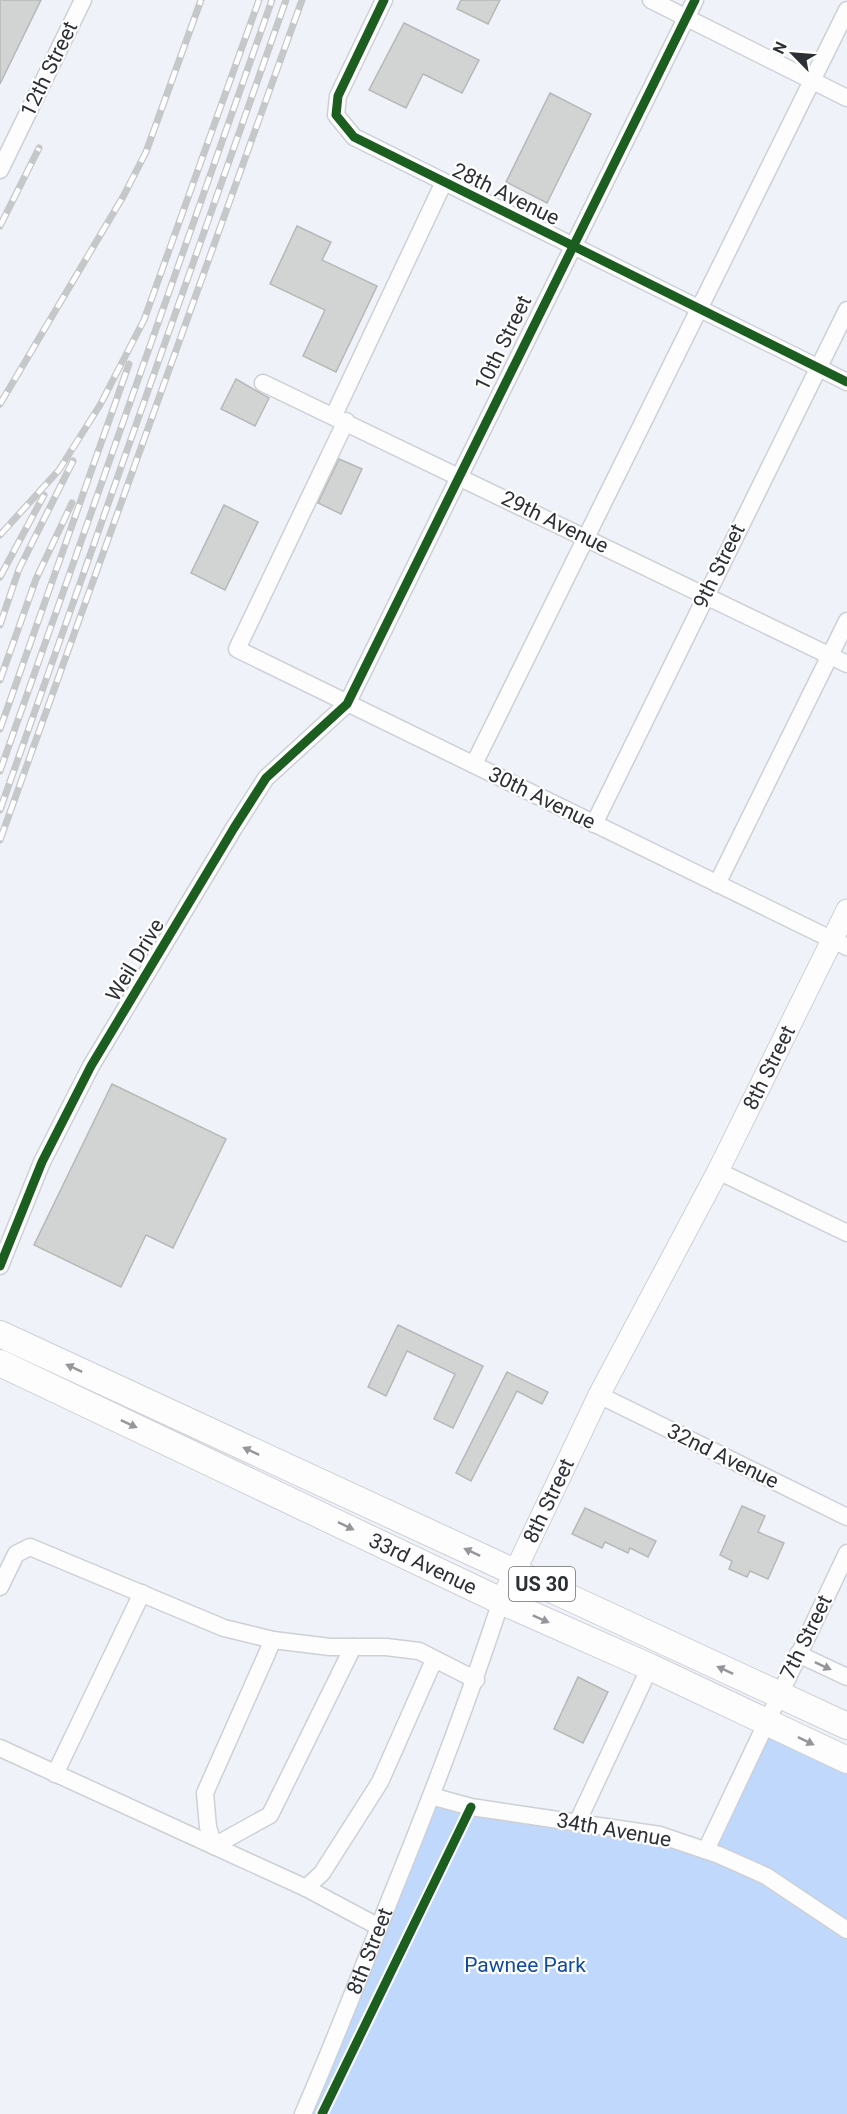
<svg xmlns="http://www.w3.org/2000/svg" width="847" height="2114" font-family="Roboto,sans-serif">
<rect width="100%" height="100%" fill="#eff3f9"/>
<path fill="#c0d8fc" d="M 766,1721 L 847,1759 L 847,2114 L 303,2114 L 431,1796 L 706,1850 Z"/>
<g fill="#d2d3d3" stroke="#b7b8b8" stroke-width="1.5">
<path d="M 0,0 L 41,0 L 0,84 Z"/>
<path d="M 461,0 L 500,0 L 488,24 L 457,9 Z"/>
<path d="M 404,23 L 479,60 L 462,93 L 423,74 L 406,108 L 369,90 Z"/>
<path d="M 550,93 L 591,114 L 547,203 L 506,182 Z"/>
<path d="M 297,226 L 331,242 L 322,260 L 377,286 L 336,372 L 303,356 L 325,310 L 270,284 Z"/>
<path d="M 236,379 L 269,398 L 255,426 L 221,409 Z"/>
<path d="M 339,459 L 362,469 L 341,514 L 318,503 Z"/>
<path d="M 224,505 L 258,522 L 225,590 L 191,573 Z"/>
<path d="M 112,1084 L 226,1139 L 173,1248 L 146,1235 L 121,1287 L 34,1245 Z"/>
<path d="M 398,1325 L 483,1366 L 453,1428 L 434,1419 L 455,1374 L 407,1351 L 386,1396 L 368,1387 Z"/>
<path d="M 507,1372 L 548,1392 L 542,1404 L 517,1391 L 471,1481 L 456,1473 Z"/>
<path d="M 742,1506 L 765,1516 L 758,1532 L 784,1543 L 768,1579 L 750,1571 L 747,1577 L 729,1569 L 732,1561 L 720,1555 Z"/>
<path d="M 585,1508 L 656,1541 L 648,1557 L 630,1548 L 628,1553 L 605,1542 L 602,1548 L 572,1534 Z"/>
<path d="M 578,1677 L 608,1692 L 583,1743 L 554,1729 Z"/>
</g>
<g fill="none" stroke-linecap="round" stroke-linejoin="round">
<g stroke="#cdd0d5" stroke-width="19">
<g id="minor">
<path d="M 384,0 L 338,96 L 336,115 L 354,137 L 847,382"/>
<path d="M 651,0 L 847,98"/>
<path d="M 0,170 L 83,0"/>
<path d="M 263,383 L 847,664"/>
<path d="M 334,415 L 443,184"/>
<path d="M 346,421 L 237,649 L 847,947"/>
<path d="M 474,764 L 847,10"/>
<path d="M 594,824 L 847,310"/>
<path d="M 717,884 L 847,621"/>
<path d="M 718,1171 L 847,1233"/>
<path d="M 0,1266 L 42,1162 L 91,1066 L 234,828 L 266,778 L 347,704 L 695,0"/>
<path d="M 599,1395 L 847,1517"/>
<path d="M 0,1587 L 16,1554 L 30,1547 L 224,1628 L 273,1640 L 330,1647 L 386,1647 L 419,1651 L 476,1680"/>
<path d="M 273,1640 L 205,1793 L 208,1827 L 214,1846 L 306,1888 L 322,1873 L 380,1782 L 434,1660"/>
<path d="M 798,1654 L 847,1677"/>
<path d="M 0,1748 L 214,1846 L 270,1815 L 353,1647"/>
<path d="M 55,1774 L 142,1593"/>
<path d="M 431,1796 L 471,1807 L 660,1835 L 719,1855 L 766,1876 L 847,1930"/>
<path d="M 577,1823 L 650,1667"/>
<path d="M 706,1850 L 847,1553"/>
<path d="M 306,1888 L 379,1927"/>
<path id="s1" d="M 303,2114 C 334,2043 362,1971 390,1899 C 430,1801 468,1702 501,1601"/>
</g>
</g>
<g stroke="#cdd0d5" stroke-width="23">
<g id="major">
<path id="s2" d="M 501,1601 L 599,1395 L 718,1171 L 847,910"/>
</g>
</g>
<g stroke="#cdd0d5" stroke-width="28">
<g id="highway">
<path d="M 0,1334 L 847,1726"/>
<path id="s3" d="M 0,1363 L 501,1601 L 650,1667 L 847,1760"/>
</g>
</g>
<use href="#minor" stroke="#fdfdfe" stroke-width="16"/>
<use href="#major" stroke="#fdfdfe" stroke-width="21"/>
<use href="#highway" stroke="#fdfdfe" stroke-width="26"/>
<g stroke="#c6c7c9" stroke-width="7">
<g id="rail">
<path d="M 0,226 L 39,148"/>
<path d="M 0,404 L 124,195 L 146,152 L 201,0"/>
<path d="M 0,535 L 59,470 L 100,405 L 144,320 L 259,0"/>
<path d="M 0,577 L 44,495"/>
<path d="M 0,625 L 19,569 L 73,461"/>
<path d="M 0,680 L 36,579 L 72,503"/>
<path d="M 0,729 L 129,364"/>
<path d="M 0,771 L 272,0"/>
<path d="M 0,810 L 286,0"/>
<path d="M 0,840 L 302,0"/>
</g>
</g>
<use href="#rail" stroke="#fff" stroke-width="4.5" stroke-dasharray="14" stroke-linecap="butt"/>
<g stroke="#fff" stroke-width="13">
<g id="cycleway">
<path d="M 384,0 L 338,96 L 336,115 L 354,137 L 847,382"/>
<path d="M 0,1266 L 42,1162 L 91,1066 L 234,828 L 266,778 L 347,704 L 695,0"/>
<path d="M 322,2114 L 471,1807"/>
</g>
</g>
<use href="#cycleway" stroke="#1b5e20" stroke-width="9"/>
</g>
<defs><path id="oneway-solid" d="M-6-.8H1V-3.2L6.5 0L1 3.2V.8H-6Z" transform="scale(1.5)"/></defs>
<g fill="#95969a">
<use href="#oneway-solid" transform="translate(74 1368) rotate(-155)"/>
<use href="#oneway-solid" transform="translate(129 1424) rotate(25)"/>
<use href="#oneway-solid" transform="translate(251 1451) rotate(-155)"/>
<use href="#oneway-solid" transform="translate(346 1526) rotate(26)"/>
<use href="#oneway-solid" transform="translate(472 1552) rotate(-155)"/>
<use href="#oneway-solid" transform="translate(541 1619) rotate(24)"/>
<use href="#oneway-solid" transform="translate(823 1666) rotate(25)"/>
<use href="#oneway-solid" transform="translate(725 1670) rotate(-155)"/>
<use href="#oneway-solid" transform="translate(806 1741) rotate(26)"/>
</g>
<g text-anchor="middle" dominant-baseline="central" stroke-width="4.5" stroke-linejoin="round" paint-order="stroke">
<rect fill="#fff" stroke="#6c6e72" stroke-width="1.5" x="509" y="1567" width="66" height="34" rx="4.5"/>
<g font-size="20" font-weight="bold" fill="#2d3035">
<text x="542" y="1584">US 30</text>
</g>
<g font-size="21" fill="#2d3035" stroke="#fff">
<text transform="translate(49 69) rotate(-64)">12th Street</text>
<text transform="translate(506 194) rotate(26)">28th Avenue</text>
<text transform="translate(503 343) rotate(-64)">10th Street</text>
<text transform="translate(555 522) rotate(26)">29th Avenue</text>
<text transform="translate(719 566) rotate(-64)">9th Street</text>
<text transform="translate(542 798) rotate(26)">30th Avenue</text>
<text transform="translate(135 960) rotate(-59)">Weil Drive</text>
<text stroke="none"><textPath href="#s2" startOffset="597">8th Street</textPath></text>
<text transform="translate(723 1456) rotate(26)">32nd Avenue</text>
<text stroke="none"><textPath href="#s2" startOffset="111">8th Street</textPath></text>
<text stroke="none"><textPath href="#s3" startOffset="468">33rd Avenue</textPath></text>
<text transform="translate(806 1637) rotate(-64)">7th Street</text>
<text transform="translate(614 1830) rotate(10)">34th Avenue</text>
<text stroke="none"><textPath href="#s1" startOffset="176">8th Street</textPath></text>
</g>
<g font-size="21" fill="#104da2" stroke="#fff">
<text x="525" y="1965">Pawnee Park</text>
</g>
</g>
<g transform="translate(793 54) rotate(295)" stroke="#ffffff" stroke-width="4.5" paint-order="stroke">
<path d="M0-4.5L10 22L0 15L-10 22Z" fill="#2d3035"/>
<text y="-9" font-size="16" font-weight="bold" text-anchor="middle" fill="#2d3035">N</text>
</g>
</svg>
